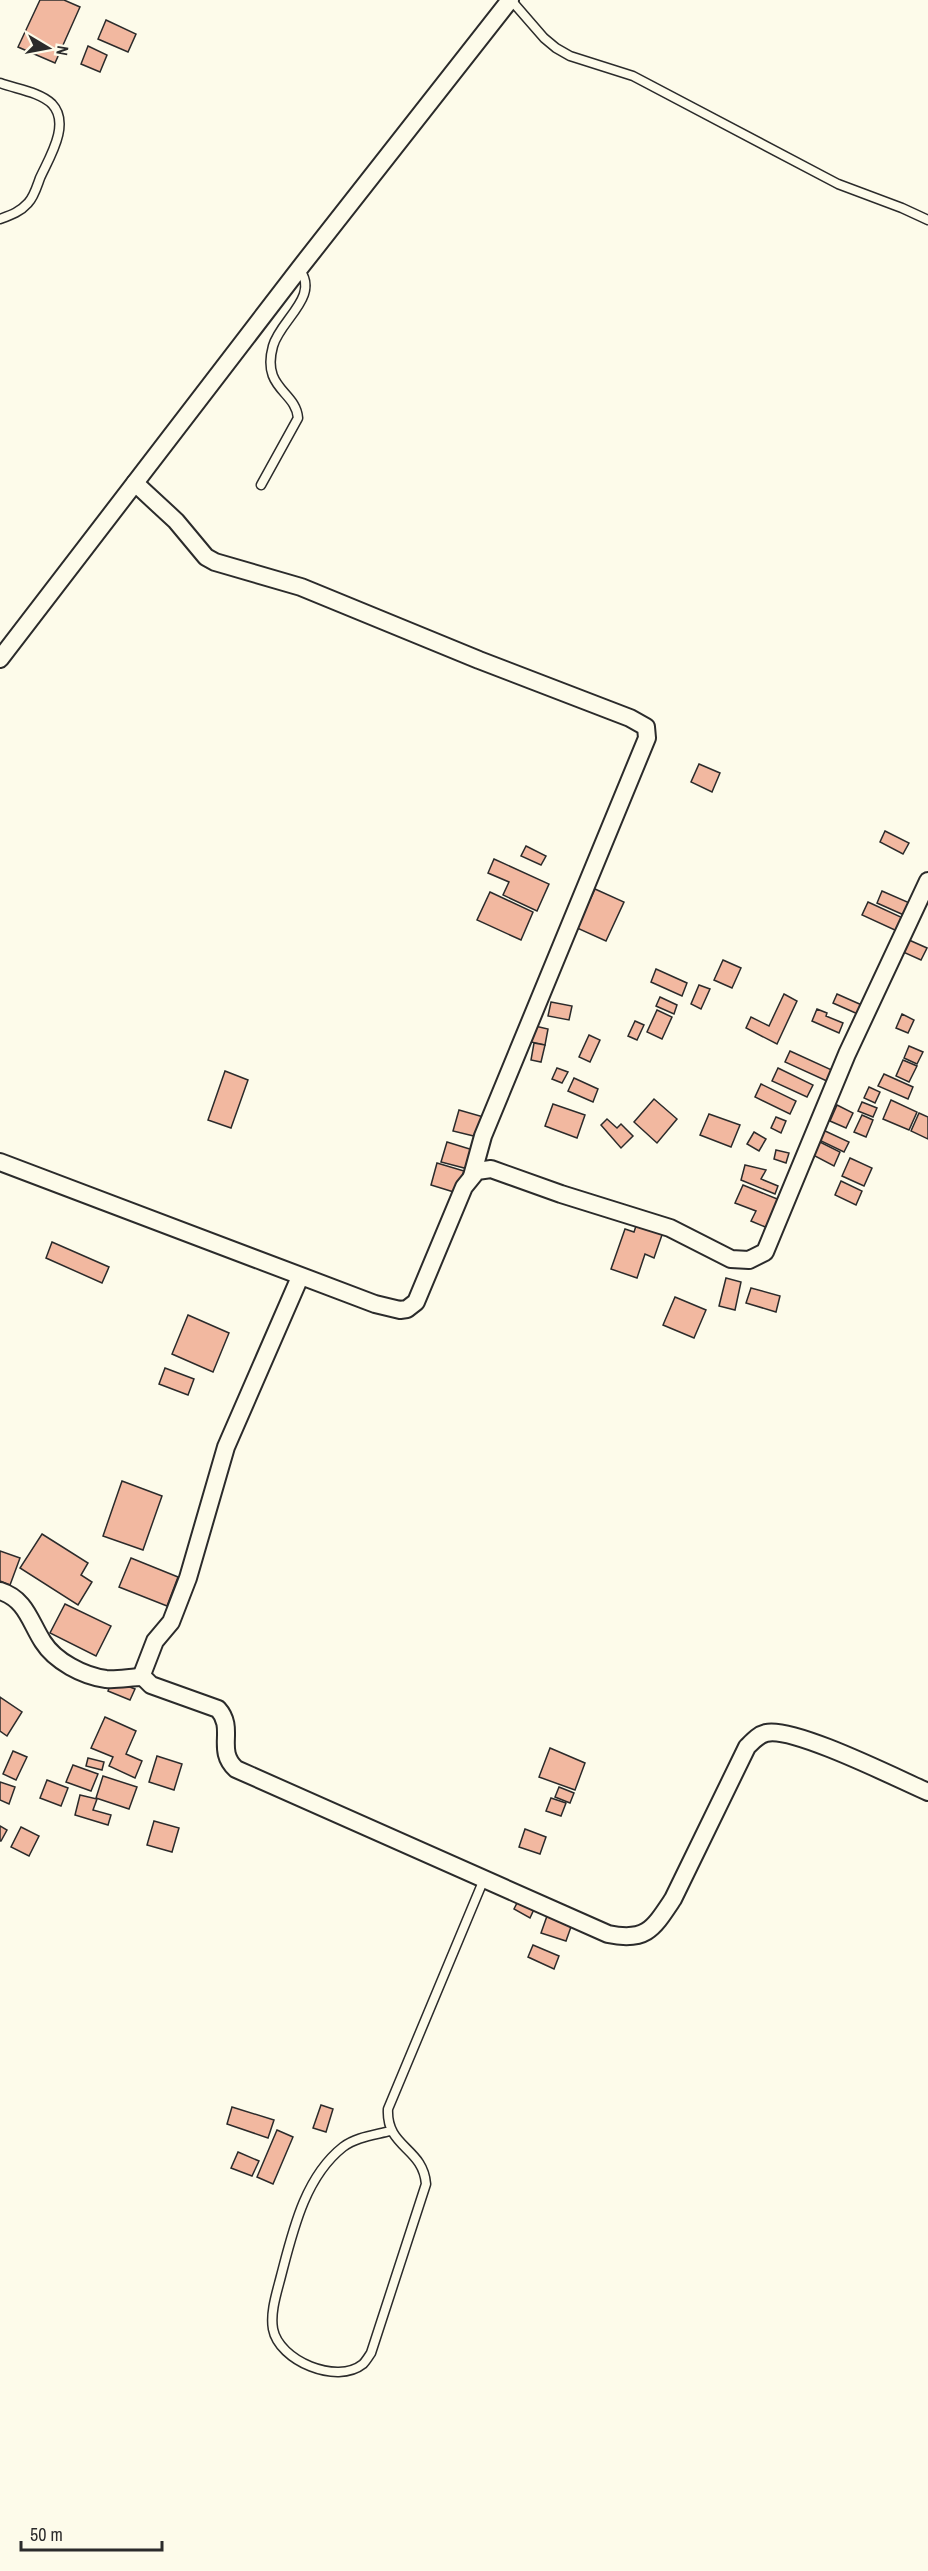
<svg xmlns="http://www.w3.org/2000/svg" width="928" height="2571" font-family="'Archivo Narrow',sans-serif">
<rect width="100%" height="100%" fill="#fdfbea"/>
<g fill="#f2b8a0" stroke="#2b2b2b" stroke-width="1.5">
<path d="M 40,0 L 64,0 L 80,7 L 55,63 L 18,47 Z"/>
<path d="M 106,20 L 136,34 L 128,52 L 98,39 Z"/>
<path d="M 88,46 L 107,55 L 100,72 L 81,64 Z"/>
<path d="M 699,764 L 720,773 L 712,792 L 691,782 Z"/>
<path d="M 885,831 L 909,843 L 903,854 L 880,842 Z"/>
<path d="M 526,846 L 546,856 L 541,865 L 521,856 Z"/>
<path d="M 494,859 L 549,884 L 537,911 L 503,895 L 509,882 L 488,873 Z"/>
<path d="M 595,889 L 624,902 L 606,941 L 577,928 Z"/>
<path d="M 882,891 L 912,904 L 906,916 L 877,903 Z"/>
<path d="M 490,892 L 533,912 L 521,940 L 477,920 Z"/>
<path d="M 868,902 L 903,918 L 897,931 L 862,915 Z"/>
<path d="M 909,940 L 927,948 L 921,960 L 903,952 Z"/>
<path d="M 723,960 L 741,968 L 732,988 L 714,980 Z"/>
<path d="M 656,969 L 687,983 L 682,996 L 651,982 Z"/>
<path d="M 699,985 L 710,989 L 701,1009 L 691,1004 Z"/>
<path d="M 784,994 L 797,1001 L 777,1044 L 746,1028 L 751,1017 L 769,1026 Z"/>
<path d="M 837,994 L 864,1006 L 860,1015 L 833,1003 Z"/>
<path d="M 660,997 L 677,1005 L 674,1014 L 656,1006 Z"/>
<path d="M 551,1002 L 572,1006 L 569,1020 L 548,1016 Z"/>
<path d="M 817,1009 L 827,1013 L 826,1016 L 843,1023 L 839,1033 L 812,1021 Z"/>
<path d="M 657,1010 L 672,1017 L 662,1039 L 647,1032 Z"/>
<path d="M 902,1014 L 914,1020 L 908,1033 L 896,1028 Z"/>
<path d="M 635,1021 L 644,1025 L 637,1040 L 628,1036 Z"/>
<path d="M 535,1026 L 548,1029 L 545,1045 L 531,1042 Z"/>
<path d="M 589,1035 L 600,1040 L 590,1062 L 579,1057 Z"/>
<path d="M 534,1043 L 545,1045 L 541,1062 L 531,1060 Z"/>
<path d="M 909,1046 L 923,1052 L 917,1064 L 904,1058 Z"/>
<path d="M 790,1051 L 834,1071 L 829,1082 L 785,1062 Z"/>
<path d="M 903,1060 L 917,1066 L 909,1082 L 896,1076 Z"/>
<path d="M 557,1068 L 568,1072 L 562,1083 L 552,1079 Z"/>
<path d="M 778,1068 L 813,1085 L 807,1097 L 772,1081 Z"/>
<path d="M 225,1071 L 248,1080 L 231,1128 L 208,1120 Z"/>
<path d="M 884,1074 L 913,1087 L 908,1099 L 878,1086 Z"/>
<path d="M 574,1078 L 598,1089 L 593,1102 L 568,1091 Z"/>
<path d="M 761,1084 L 796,1101 L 790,1114 L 755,1097 Z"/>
<path d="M 869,1087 L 880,1092 L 875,1103 L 864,1098 Z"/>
<path d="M 654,1099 L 677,1119 L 657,1143 L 634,1122 Z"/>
<path d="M 891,1100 L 917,1112 L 909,1130 L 883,1119 Z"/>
<path d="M 862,1102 L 877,1108 L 873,1117 L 858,1111 Z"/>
<path d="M 553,1104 L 585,1115 L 577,1138 L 545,1126 Z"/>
<path d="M 837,1105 L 853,1113 L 846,1128 L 830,1121 Z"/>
<path d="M 459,1110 L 487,1118 L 482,1138 L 453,1131 Z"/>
<path d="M 919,1113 L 928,1117 L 928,1139 L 911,1131 Z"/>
<path d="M 709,1114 L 740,1125 L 731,1147 L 700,1135 Z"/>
<path d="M 862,1115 L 873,1120 L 866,1137 L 854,1132 Z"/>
<path d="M 776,1117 L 786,1121 L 781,1133 L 771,1128 Z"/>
<path d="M 607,1119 L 617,1128 L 621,1124 L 633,1136 L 621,1148 L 601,1125 Z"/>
<path d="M 823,1130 L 849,1142 L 844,1152 L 819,1140 Z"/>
<path d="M 754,1132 L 766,1139 L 759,1151 L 747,1144 Z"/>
<path d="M 447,1142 L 473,1150 L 468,1169 L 441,1162 Z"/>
<path d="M 820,1142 L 840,1152 L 834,1166 L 813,1155 Z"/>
<path d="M 776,1150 L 789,1153 L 786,1163 L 774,1159 Z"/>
<path d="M 850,1158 L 872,1168 L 864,1186 L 842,1176 Z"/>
<path d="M 437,1163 L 464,1171 L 457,1193 L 431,1185 Z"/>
<path d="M 745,1165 L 766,1170 L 761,1179 L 778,1186 L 775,1194 L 741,1180 Z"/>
<path d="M 841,1181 L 862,1191 L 856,1205 L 835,1195 Z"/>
<path d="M 743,1185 L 782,1201 L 770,1229 L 751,1221 L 756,1211 L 735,1203 Z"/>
<path d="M 637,1223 L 663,1232 L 654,1258 L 645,1254 L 637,1278 L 611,1269 L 625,1229 L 634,1232 Z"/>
<path d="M 52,1242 L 109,1267 L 102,1283 L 46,1258 Z"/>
<path d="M 726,1278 L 741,1282 L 735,1310 L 719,1306 Z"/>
<path d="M 751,1288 L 780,1296 L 776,1312 L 746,1303 Z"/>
<path d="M 675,1297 L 706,1310 L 694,1338 L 663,1325 Z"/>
<path d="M 188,1315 L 229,1333 L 213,1372 L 172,1354 Z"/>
<path d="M 165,1368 L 194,1379 L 188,1395 L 159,1384 Z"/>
<path d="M 122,1481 L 162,1496 L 143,1550 L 103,1536 Z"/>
<path d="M 42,1534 L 88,1563 L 81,1575 L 92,1582 L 78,1605 L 20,1568 Z"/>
<path d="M 0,1551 L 20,1558 L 10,1585 L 0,1581 Z"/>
<path d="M 131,1558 L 178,1577 L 167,1606 L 119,1587 Z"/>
<path d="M 65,1604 L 111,1626 L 96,1656 L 50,1633 Z"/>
<path d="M 112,1680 L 135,1689 L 130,1700 L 108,1691 Z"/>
<path d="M 0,1697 L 22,1712 L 7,1736 L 0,1731 Z"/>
<path d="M 105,1717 L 136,1731 L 126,1754 L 142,1761 L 135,1778 L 109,1766 L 113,1757 L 91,1748 Z"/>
<path d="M 550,1748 L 585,1763 L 575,1790 L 539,1777 Z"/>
<path d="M 13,1751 L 27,1757 L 16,1780 L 3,1774 Z"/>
<path d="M 157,1756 L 182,1764 L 174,1790 L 149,1782 Z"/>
<path d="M 88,1758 L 104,1762 L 102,1770 L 86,1766 Z"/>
<path d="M 73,1765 L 98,1774 L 91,1791 L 66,1782 Z"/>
<path d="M 103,1776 L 137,1787 L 129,1809 L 96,1798 Z"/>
<path d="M 47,1780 L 68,1788 L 61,1806 L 40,1798 Z"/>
<path d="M 0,1782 L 15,1787 L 9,1804 L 0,1800 Z"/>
<path d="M 559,1787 L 574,1793 L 570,1803 L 555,1797 Z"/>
<path d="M 80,1795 L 97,1799 L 93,1810 L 111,1815 L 108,1825 L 75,1815 Z"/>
<path d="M 551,1798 L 566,1803 L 561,1816 L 546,1811 Z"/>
<path d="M 154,1821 L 179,1828 L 172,1852 L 147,1845 Z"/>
<path d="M 0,1826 L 7,1830 L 1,1841 L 0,1841 Z"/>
<path d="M 21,1827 L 39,1836 L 29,1856 L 11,1847 Z"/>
<path d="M 525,1829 L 546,1837 L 540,1854 L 519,1847 Z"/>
<path d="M 519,1899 L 535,1907 L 530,1918 L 514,1909 Z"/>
<path d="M 547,1916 L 572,1924 L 566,1941 L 541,1933 Z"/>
<path d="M 533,1945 L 559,1956 L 554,1969 L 528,1957 Z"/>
<path d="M 321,2105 L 333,2109 L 326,2132 L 313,2128 Z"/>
<path d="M 232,2107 L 274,2120 L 268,2138 L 227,2124 Z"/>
<path d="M 277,2130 L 293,2137 L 273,2184 L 257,2177 Z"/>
<path d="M 238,2152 L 259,2161 L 252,2176 L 231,2168 Z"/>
</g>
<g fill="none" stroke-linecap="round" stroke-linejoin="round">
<g stroke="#2b2b2b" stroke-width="11">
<g id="service">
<path d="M 511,0 L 544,38 L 556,48 L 570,56 L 633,76 L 838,184 L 902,208 L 928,220"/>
<path d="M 0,83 C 16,89 40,92 52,104 C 71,124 49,158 40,178 C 37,186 34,197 28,203 C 20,212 11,215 0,219"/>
<path d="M 261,485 L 298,418 C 296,391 261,389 273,346 C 280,320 321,296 299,269"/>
<path d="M 390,2131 C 375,2135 356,2137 343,2147 C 305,2177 293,2230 281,2276 C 277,2292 270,2312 273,2329 C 279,2361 337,2385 363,2364 C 366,2361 369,2356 371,2353 L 426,2184 C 423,2147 386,2148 388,2109 L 484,1879"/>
</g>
</g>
<g stroke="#2b2b2b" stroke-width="20">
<g id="minor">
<path d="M 135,483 L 176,521 L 206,557 L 215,562 L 301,587 L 479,660 L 630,718 L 646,727 L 647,738 L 483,1136 L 472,1176"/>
<path d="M 0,659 L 299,269 L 510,0"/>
<path d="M 0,1162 L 375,1304 L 400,1310 L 407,1309 L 416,1302 L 464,1187 L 477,1171 L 491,1169 L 561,1194 L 670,1228 L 731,1259 L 749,1260 L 765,1252 L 847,1054 L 928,881"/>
<path d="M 300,1277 L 226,1447 L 188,1578 L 171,1622 L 155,1641 L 143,1672 L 143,1677 L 151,1685 L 218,1709 C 236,1729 215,1750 236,1769 L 608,1934 C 646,1942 653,1929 673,1899 L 747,1747 C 753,1741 758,1735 766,1733 C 793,1726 898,1779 928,1792"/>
<path d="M 0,1591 C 26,1599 30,1622 43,1642 C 55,1661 83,1676 106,1679 C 118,1680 131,1677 143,1677"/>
</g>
</g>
<use href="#service" stroke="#fdfbea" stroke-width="8"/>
<use href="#minor" stroke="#fdfbea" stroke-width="16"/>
</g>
<g transform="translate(48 48) rotate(100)" stroke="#fdfbea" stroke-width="4.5" paint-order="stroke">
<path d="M0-4.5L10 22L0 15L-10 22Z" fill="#2b2b2b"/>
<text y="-9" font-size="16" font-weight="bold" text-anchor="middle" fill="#2b2b2b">N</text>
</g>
<path d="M21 2541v9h141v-9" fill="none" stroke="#2b2b2b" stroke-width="3"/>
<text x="30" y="2541" font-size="18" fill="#2b2b2b" stroke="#fdfbea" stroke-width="4.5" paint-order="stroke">50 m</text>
</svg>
